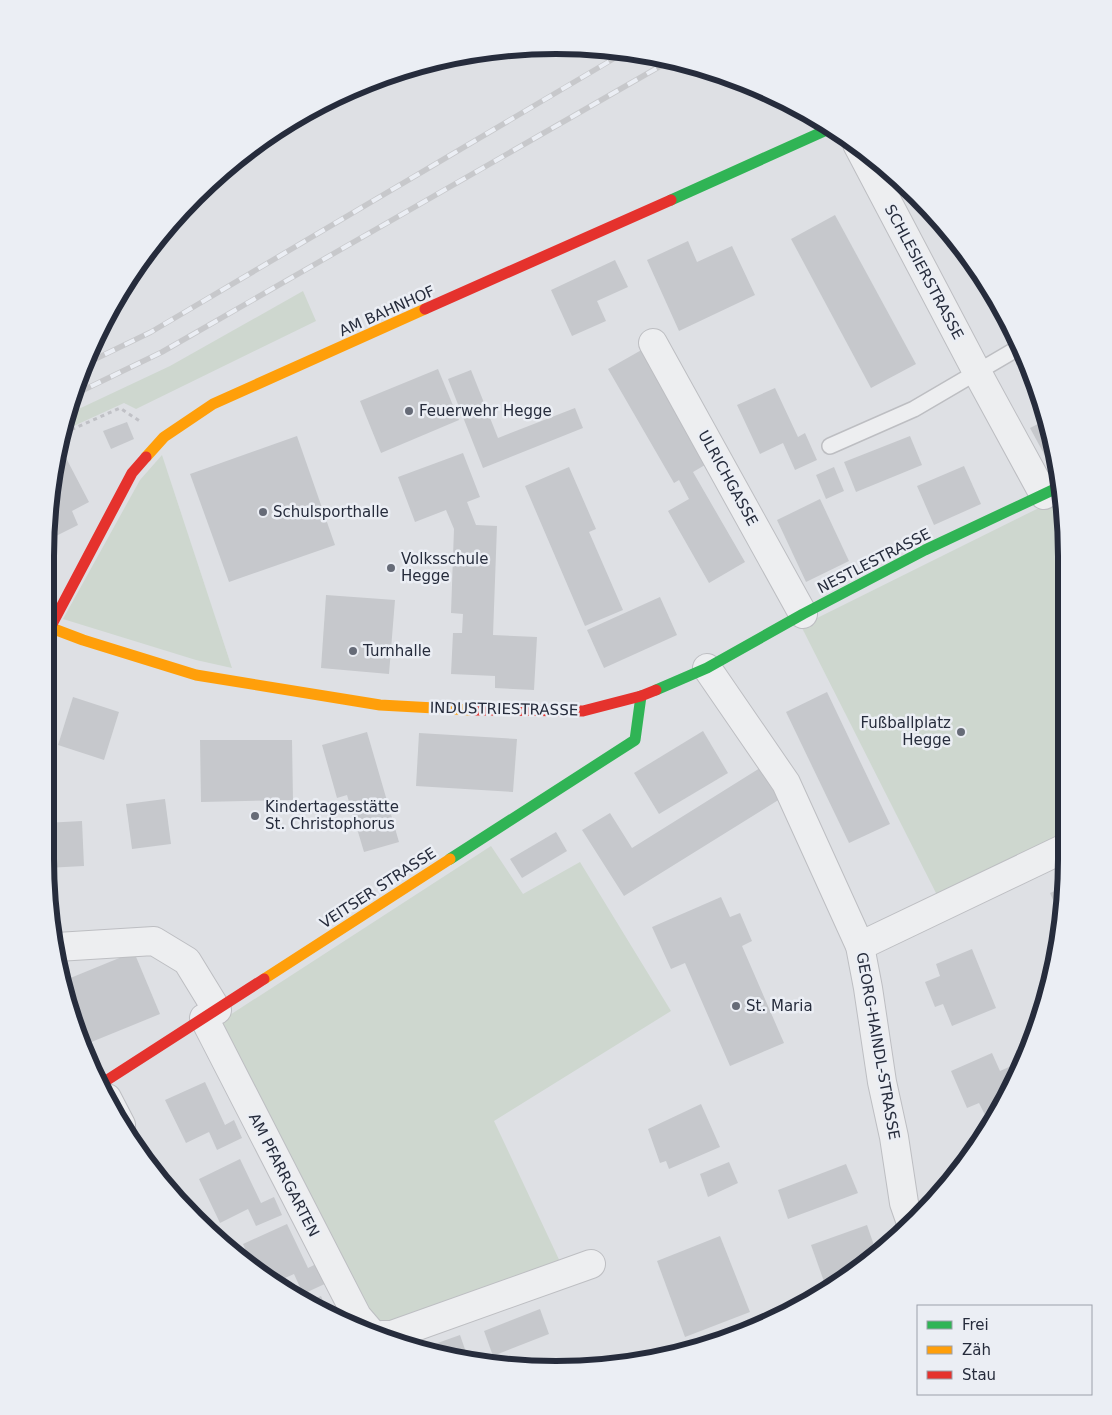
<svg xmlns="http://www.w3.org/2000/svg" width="1112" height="1415" font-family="'DejaVu Sans',sans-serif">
<rect width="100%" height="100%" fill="#dee0e4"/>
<g fill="#ced7cf">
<path d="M 303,291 L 316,321 L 136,409 L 124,403 L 65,430 L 68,414 L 170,366 Z"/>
<path d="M 162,455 L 232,668 L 196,660 L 63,619 L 140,480 Z"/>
<path d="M 1061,497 L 1066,522 L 1067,837 L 939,899 L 801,626 Z"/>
<path d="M 491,846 L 523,894 L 580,862 L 671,1011 L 494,1121 L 562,1266 L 377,1326 L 216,1024 Z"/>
</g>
<g fill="#c6c8cc">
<path d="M 339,96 L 225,169 L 225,168 L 300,114 Z"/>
<path d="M 835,215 L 916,364 L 871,388 L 791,239 Z"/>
<path d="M 688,241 L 697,262 L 732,246 L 755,295 L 679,331 L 647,260 Z"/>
<path d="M 615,260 L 628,287 L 597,301 L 606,321 L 572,336 L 551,290 Z"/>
<path d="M 972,263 L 998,300 L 1001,305 L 996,308 L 971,264 Z"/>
<path d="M 645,348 L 710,462 L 693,472 L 745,562 L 709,583 L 668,511 L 689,499 L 679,480 L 674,483 L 608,369 Z"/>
<path d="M 438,369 L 459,420 L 381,453 L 360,401 Z"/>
<path d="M 471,370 L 498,438 L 575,408 L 583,428 L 483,468 L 448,379 Z"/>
<path d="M 775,388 L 798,437 L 805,433 L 817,460 L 795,470 L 783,443 L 760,454 L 737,405 Z"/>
<path d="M 1046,420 L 1054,463 L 1050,465 L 1030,428 Z"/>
<path d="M 127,422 L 134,439 L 111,449 L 103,431 Z"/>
<path d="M 297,436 L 335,545 L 229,582 L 190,474 Z"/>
<path d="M 910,436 L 922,465 L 856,492 L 844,462 Z"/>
<path d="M 463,453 L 480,497 L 467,502 L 476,525 L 497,526 L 493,635 L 537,637 L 534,690 L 495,688 L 495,676 L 451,674 L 453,633 L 462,633 L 463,614 L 451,613 L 454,529 L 446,510 L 415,522 L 398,477 Z"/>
<path d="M 65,456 L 89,502 L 72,511 L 78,525 L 46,541 L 46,523 L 59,460 Z"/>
<path d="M 964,466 L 981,504 L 934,525 L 917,486 Z"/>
<path d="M 569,467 L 596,529 L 589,532 L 623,610 L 585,626 L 525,486 Z"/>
<path d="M 834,467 L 844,491 L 826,499 L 816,475 Z"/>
<path d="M 820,499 L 849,561 L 806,582 L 777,520 Z"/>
<path d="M 326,595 L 395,600 L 389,674 L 321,668 Z"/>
<path d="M 660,597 L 677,635 L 604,668 L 587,630 Z"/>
<path d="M 827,692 L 890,824 L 849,843 L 786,712 Z"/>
<path d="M 73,697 L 119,712 L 104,760 L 58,745 Z"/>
<path d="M 703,731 L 728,773 L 659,814 L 634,773 Z"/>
<path d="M 367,732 L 399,842 L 364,852 L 347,795 L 337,798 L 322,745 Z"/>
<path d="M 419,733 L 517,739 L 513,792 L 416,786 Z"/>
<path d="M 200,740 L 292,740 L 293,800 L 201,802 Z"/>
<path d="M 760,768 L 780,799 L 624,896 L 582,830 L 610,813 L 632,848 Z"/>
<path d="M 165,799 L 171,844 L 132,849 L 126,804 Z"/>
<path d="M 82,821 L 84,866 L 46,868 L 45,823 Z"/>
<path d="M 556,832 L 567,851 L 522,878 L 510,859 Z"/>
<path d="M 1064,887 L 1064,891 L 1061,918 L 1050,893 Z"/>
<path d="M 721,897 L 730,917 L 740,913 L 752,941 L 742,946 L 784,1043 L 730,1066 L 685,963 L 671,969 L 652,927 Z"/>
<path d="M 972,949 L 996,1008 L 952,1026 L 943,1004 L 935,1007 L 925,982 L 940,976 L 936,964 Z"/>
<path d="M 134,952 L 160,1014 L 89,1043 L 63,981 Z"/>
<path d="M 992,1053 L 1000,1071 L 1025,1060 L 999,1109 L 985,1115 L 979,1103 L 967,1108 L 951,1071 Z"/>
<path d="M 205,1082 L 225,1125 L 234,1120 L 242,1138 L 217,1150 L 209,1132 L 186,1143 L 165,1100 Z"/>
<path d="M 701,1104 L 720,1147 L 669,1169 L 666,1161 L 660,1163 L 648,1129 Z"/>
<path d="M 995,1116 L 992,1121 L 985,1135 L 980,1122 Z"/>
<path d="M 240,1159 L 261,1203 L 274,1197 L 282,1215 L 256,1226 L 248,1209 L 220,1223 L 199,1179 Z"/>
<path d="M 729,1162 L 738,1183 L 708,1197 L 700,1174 Z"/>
<path d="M 846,1164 L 858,1193 L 788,1219 L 778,1190 Z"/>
<path d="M 287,1224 L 308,1268 L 320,1262 L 329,1282 L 303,1294 L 294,1274 L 276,1282 L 252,1265 L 243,1244 Z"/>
<path d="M 867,1225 L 877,1254 L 827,1290 L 811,1245 Z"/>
<path d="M 720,1236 L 750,1312 L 685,1337 L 657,1261 Z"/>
<path d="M 321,1296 L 328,1313 L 305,1303 Z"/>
<path d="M 540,1309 L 549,1334 L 493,1356 L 484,1331 Z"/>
<path d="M 460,1335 L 468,1358 L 424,1353 L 418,1350 Z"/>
</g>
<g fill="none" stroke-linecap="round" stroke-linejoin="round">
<g stroke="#bdbec2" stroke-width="18">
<path id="lane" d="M 830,446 L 914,409 L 1020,347"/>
</g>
<g stroke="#bdbec2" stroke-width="30">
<g id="street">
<path d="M 857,144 L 977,372 L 1044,495"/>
<path d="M 653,343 L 803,614"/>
<path d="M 707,668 L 786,783 L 860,946 L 868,988 L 882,1082 L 894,1137 L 904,1203 L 911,1223"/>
<path d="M 860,946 L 1067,847"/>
<path d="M 57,947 L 154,941 L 187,961 L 217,1010"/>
<path d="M 204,1018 L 357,1316 L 369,1330"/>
<path d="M 107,1098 L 121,1125"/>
<path d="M 382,1335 L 392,1335 L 591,1264"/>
</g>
</g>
<path stroke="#c0c1c6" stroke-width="3" stroke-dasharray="4 4" stroke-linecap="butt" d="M 64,433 L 120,408 L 141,422"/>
<use href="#lane" stroke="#edeef0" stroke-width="15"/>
<use href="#street" stroke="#edeef0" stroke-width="28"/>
<g stroke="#30b455" stroke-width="11">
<path d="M 671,200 L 831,128"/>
<path d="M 656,690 L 707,668 L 803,614 L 925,550 L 1059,487"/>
<path d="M 450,859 L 635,740 L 641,696"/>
</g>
<g stroke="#ff9f0a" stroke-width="11">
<path d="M 146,457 L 164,437 L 213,404 L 425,309"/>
<path d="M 46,626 L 83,640 L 196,675 L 380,705 L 471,710"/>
<path d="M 264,979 L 450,859"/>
</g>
<g stroke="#e5322d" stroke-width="11">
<path d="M 425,309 L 671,200"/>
<path d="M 50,628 L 132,473 L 146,457"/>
<path d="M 471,710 L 583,711 L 641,696 L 656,690"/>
<path d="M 101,1084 L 264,979"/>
</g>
<g stroke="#c7c8cb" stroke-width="5.5">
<g id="rail">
<path d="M 85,364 L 151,332 L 625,52"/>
<path d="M 71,396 L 162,352 L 671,60"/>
</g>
</g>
<use href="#rail" stroke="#ebeef4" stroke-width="4" stroke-dasharray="11" stroke-linecap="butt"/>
</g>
<g fill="#666b77" stroke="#ebeef4" stroke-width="2">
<circle cx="409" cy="411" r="5"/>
<circle cx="263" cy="512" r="5"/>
<circle cx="391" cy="568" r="5"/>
<circle cx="353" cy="651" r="5"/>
<circle cx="961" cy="732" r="5"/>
<circle cx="255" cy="816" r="5"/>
<circle cx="736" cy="1006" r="5"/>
</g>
<g text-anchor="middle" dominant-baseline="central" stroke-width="5" stroke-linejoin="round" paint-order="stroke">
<g font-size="15" fill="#262c3c" stroke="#ebeef4">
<text transform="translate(924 272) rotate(62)">SCHLESIERSTRASSE</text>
<text transform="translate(387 311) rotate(-24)">AM BAHNHOF</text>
<text transform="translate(728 478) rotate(61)">ULRICHGASSE</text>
<text transform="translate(874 561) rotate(-27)">NESTLESTRASSE</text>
<text transform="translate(504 709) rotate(1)">INDUSTRIESTRASSE</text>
<text transform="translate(378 888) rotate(-33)">VEITSER STRASSE</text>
<text transform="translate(878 1046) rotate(80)">GEORG-HAINDL-STRASSE</text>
<text transform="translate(284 1175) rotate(63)">AM PFARRGARTEN</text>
</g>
<g font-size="15" fill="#262c3c" stroke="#ebeef4" text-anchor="start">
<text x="419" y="411">Feuerwehr Hegge</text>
<text x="273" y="512">Schulsporthalle</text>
<text x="401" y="559">Volksschule<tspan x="401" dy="17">Hegge</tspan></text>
<text x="363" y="651">Turnhalle</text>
<text x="951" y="723" text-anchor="end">Fußballplatz<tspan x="951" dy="17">Hegge</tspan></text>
<text x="265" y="807">Kindertagesstätte<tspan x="265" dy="17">St. Christophorus</tspan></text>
<text x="746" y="1006">St. Maria</text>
</g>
</g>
<path d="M0 0H1112V1415H0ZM556 54H556A502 502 0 0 1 1058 556V859A502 502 0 0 1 556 1361H556A502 502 0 0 1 54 859V556A502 502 0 0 1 556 54Z" fill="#ebeef4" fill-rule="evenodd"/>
<path fill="none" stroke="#262c3c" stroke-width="6" d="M556 54H556A502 502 0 0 1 1058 556V859A502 502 0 0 1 556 1361H556A502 502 0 0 1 54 859V556A502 502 0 0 1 556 54Z"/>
<rect x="917" y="1305" width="175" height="90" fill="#ebeef4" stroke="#9ca0aa"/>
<rect x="927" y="1321" width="25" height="8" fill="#30b455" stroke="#9ca0aa"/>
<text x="962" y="1330" font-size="15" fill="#262c3c">Frei</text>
<rect x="927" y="1346" width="25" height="8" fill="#ff9f0a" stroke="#9ca0aa"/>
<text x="962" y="1355" font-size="15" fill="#262c3c">Zäh</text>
<rect x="927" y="1371" width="25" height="8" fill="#e5322d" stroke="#9ca0aa"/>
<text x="962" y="1380" font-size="15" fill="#262c3c">Stau</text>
</svg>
